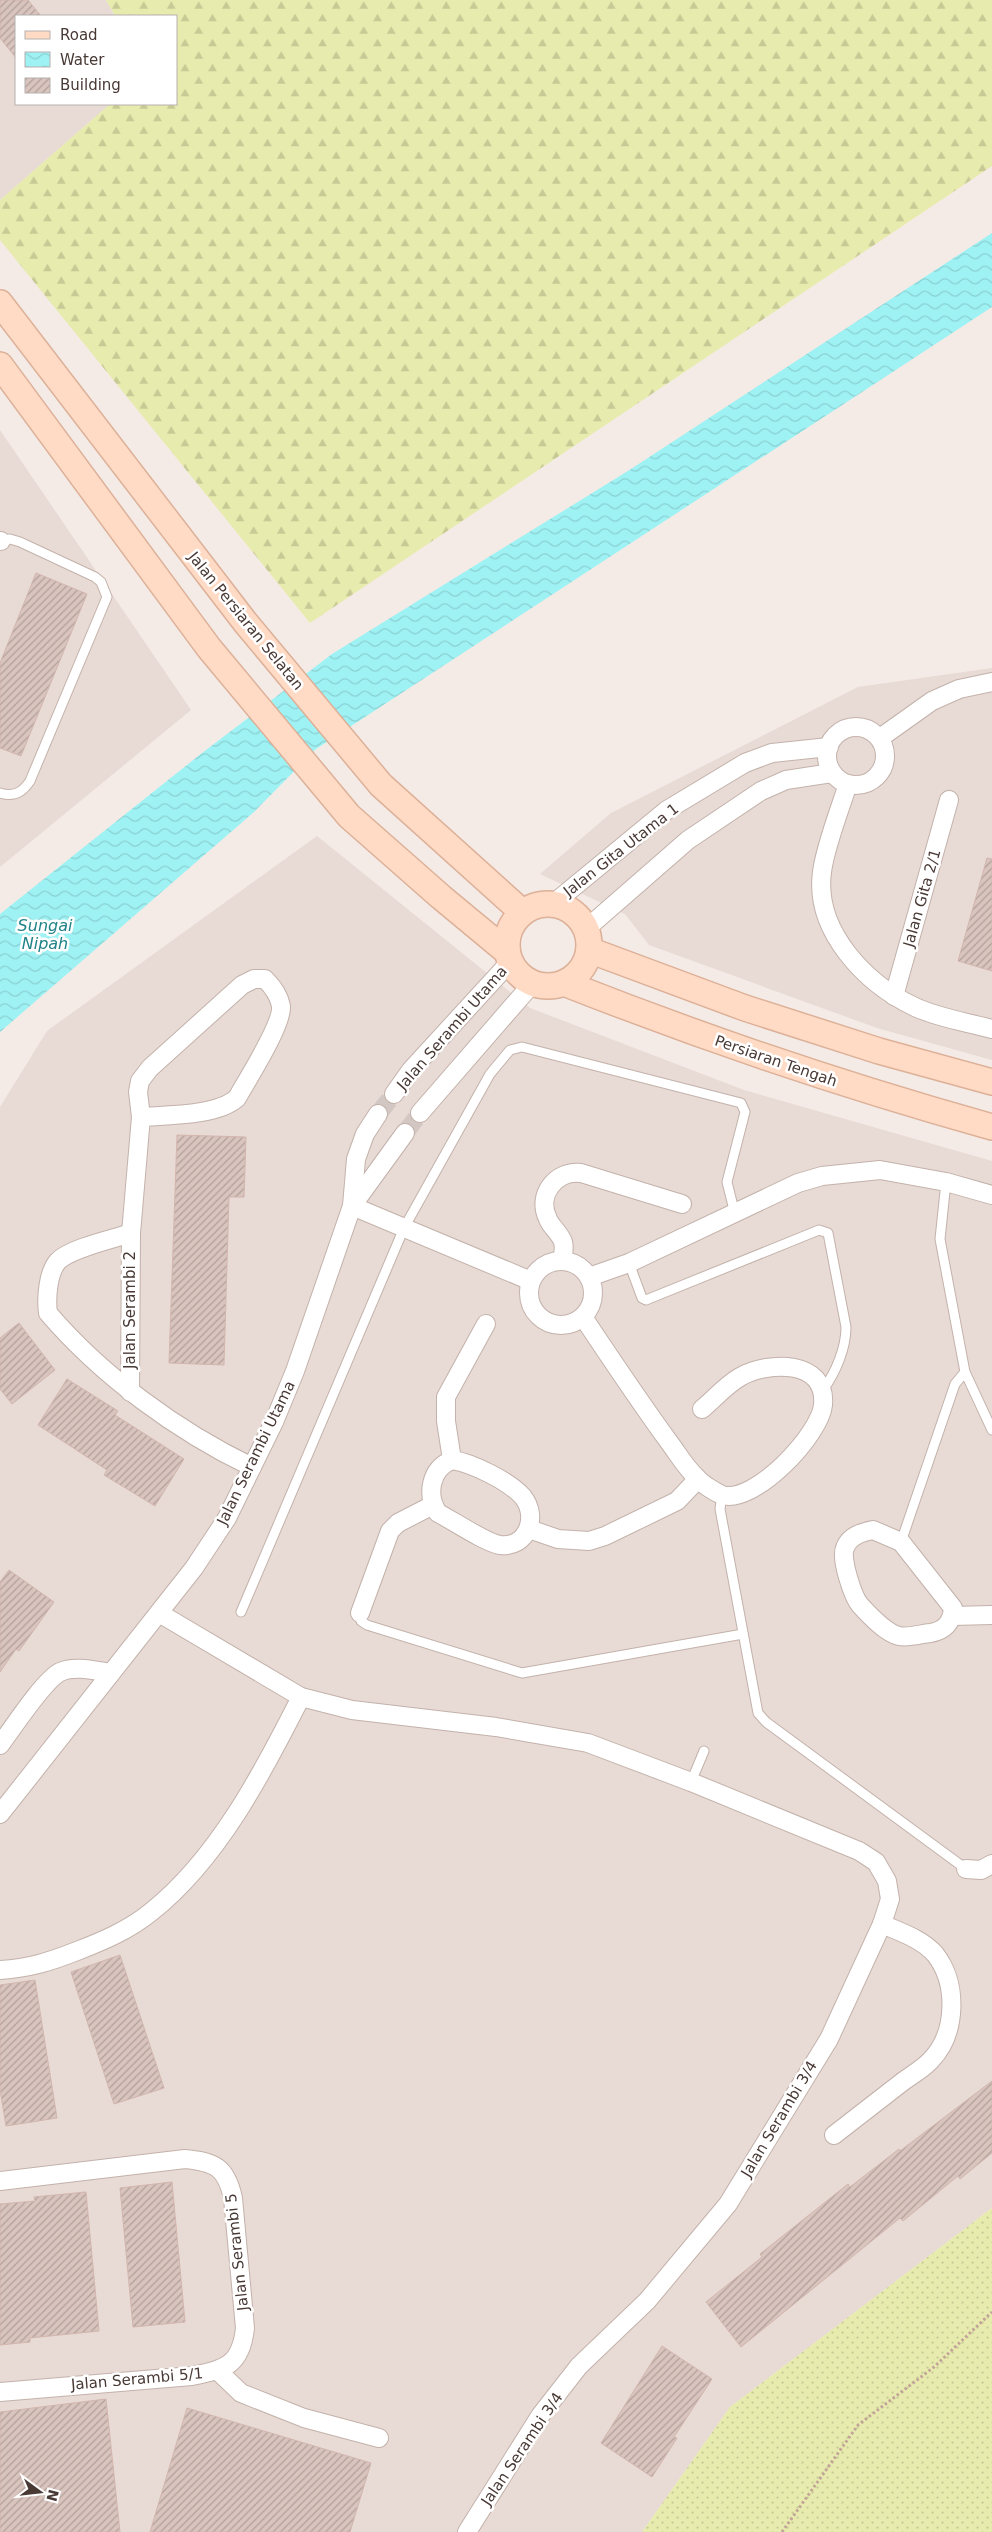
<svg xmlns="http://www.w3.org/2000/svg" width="992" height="2532" font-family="'DejaVu Sans',sans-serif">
<defs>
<pattern id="grass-dots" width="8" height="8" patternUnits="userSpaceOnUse" patternTransform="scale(1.25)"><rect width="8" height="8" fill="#e7ebad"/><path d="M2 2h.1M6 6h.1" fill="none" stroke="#c8ca95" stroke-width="1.8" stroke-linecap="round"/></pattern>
<pattern id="forest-firs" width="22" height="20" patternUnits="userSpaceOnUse" patternTransform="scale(1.25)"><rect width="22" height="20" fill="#e7ebad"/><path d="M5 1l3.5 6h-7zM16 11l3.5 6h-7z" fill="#c8ca95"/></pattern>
<pattern id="water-waves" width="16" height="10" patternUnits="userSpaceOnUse" patternTransform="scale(1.25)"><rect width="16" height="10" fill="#9ff2f4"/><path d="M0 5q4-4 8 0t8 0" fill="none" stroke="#8ad0d2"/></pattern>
<pattern id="building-hatch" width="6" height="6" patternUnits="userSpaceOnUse" patternTransform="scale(1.25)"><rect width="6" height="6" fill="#d9c4be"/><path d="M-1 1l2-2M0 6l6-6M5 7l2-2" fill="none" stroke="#b2a09b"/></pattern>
</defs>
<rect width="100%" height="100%" fill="#f4ebe6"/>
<g fill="#e8dad4">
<path d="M 0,0 L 106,0 L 115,16 L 16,16 L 16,104 L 110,104 L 0,200 Z"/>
<path d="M 0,430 L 191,710 L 0,867 Z"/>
<path d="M 992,668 L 992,1060 L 877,1028 L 649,945 L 625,914 L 540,874 L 611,813 L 858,687 Z"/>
<path d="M 317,836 L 530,1008 L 744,1090 L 992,1161 L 992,2208 L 730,2407 L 642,2532 L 0,2532 L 0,1107 L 47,1031 Z"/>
</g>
<path fill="url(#grass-dots)" d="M 992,2208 L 992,2532 L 642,2532 L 730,2407 Z"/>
<path fill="url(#forest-firs)" d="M 106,0 L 992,0 L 992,166 L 310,623 L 0,240 L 0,200 L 110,104 L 176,104 L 176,16 L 115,16 Z"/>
<path fill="url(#water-waves)" d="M 992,233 L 992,307 L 316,749 L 254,812 L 0,1032 L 0,914 L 202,753 L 332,654 L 631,469 Z"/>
<g fill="url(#building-hatch)" stroke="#d2b6ae">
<path d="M 0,0 L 28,0 L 41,16 L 16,16 L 16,58 L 0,38 Z"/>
<path d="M 36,573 L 87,594 L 21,756 L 0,748 L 0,663 Z"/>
<path d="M 987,858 L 992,859 L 992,971 L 958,961 Z"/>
<path d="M 177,1135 L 246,1137 L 244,1197 L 229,1197 L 224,1365 L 169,1363 Z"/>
<path d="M 19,1323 L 55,1370 L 12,1404 L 0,1389 L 0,1338 Z"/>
<path d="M 67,1379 L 118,1411 L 115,1415 L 184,1459 L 155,1506 L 104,1475 L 107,1470 L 38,1425 Z"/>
<path d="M 9,1570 L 54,1602 L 19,1651 L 16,1649 L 0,1672 L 0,1582 Z"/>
<path d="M 120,1955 L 164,2088 L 114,2104 L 71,1972 Z"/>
<path d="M 35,1980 L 57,2118 L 6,2126 L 0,2090 L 0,1985 Z"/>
<path d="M 992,2081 L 992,2153 L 960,2179 L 958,2176 L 903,2221 L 900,2218 L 741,2347 L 706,2302 L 762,2257 L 760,2254 L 848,2184 L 850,2187 L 899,2149 L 900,2151 Z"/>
<path d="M 172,2182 L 185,2322 L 133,2327 L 120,2188 Z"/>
<path d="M 86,2192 L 99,2331 L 30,2338 L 30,2342 L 0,2345 L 0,2204 L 35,2201 L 34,2197 Z"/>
<path d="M 662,2346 L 712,2379 L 674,2437 L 677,2438 L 652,2477 L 601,2443 Z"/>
<path d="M 106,2399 L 120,2532 L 0,2532 L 0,2412 Z"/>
<path d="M 187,2408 L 371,2463 L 350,2532 L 150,2532 Z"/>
</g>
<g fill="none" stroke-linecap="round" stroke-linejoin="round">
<g stroke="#d2c7c3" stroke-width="18" stroke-dasharray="18 9" stroke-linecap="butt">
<path d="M 378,1114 L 394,1094"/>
<path d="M 405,1133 L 420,1113"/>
</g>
<g stroke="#c3b2ab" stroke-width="11">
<g id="lane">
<path d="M 0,793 C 14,797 22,793 30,781 L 107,597 L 101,582 L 95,577 L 20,542 L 10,539 L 1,541"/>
<path d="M 946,1182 L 940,1239 L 965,1372 L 992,1430"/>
<path d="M 629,1263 L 642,1298 L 646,1300 L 819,1230 L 828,1233 L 846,1327 C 846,1348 836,1372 823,1390"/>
<path d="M 722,1495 L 720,1509 L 758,1713 L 766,1722 L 966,1869"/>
<path d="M 901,1542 L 955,1384 L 965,1372"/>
<path d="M 241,1612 L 404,1228 L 490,1074 L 510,1050 L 522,1047 L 741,1103 L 745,1112 L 727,1182 L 735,1214"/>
<path d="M 360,1613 L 361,1621 L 367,1625 L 522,1673 L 743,1634"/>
<path d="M 691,1782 L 704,1751"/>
</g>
</g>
<g stroke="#c3b2ab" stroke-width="20">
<g id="street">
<path d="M 0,541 L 1,541"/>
<circle cx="856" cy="756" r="29"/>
<path d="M 880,738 L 932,701 L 959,689 L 992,682"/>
<path d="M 848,784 C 840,809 825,847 822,872 C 814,931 866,984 915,1007 C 938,1018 967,1022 992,1029"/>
<path d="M 553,904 L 667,810 L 745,763 L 772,753 L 829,747"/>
<path d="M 586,929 L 688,840 L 761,791 L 786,780 L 832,773"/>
<path d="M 894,996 L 949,800"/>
<path d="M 394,1094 L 411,1070 L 510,962"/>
<path d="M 420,1113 L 532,984"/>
<path d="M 352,1206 L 531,1281"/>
<path d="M 352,1206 L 405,1133"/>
<path d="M 131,1233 C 113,1239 71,1248 58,1261 C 48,1272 46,1298 48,1313 C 102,1376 177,1431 252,1467"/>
<circle cx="561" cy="1293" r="32"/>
<path d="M 562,1261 C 563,1254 565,1248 563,1242 C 560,1233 551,1227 548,1219 C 536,1195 556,1170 581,1173 L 682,1204"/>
<path d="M 589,1277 L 629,1263 L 798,1183 L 822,1176 L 880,1170 L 946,1182 L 992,1195"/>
<path d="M 583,1317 C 611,1359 639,1401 669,1442 C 678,1454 686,1468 697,1478 C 702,1484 715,1492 722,1495 C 754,1505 820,1435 823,1405 C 827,1359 768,1361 740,1377 C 726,1385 714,1399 702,1409"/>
<path d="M 130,1392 L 131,1233 L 141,1117 L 138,1092 L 140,1081 L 150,1068 L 242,985 L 254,979 L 265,979 C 273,987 279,995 281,1006 C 283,1024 247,1080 237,1098 C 217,1116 168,1115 141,1117"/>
<path d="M 452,1460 C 472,1463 509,1481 523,1497 C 539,1517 527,1548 500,1545 C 486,1543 452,1520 438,1513 C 426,1495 430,1469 452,1460 Z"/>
<path d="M 452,1460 L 446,1421 L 446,1397 L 486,1324"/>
<path d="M 529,1529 L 558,1539 L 589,1541 L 605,1536 L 677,1501 L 697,1480"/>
<path d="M 873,1530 L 901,1542 L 953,1608 C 952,1623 944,1631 930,1633 C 921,1634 908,1638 899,1636 C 886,1633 870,1616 860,1605 C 853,1597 840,1558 845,1548 C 849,1536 862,1532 873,1530 Z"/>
<path d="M 159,1613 L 301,1697 L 352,1710 L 496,1727 L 588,1743 L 691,1782 L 859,1851 L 876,1862 L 887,1881 L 890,1899 L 882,1924 L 829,2039 L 728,2204 L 647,2301 L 579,2366 L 540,2416 L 467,2532"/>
<path d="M 360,1613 L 390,1531 L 398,1523 L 433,1505"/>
<path d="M 952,1616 L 992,1615"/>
<path d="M 0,1745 C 13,1728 43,1681 60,1672 C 75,1665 96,1671 111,1673"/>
<path d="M 0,1814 L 194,1568 L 227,1518 L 274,1422 L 295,1371 L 352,1206 L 356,1159 L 365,1134 L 378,1114"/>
<path d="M 966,1869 L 981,1870 L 992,1864"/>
<path d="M 0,1970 C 30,1968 49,1962 77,1951 C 103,1941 129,1930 151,1912 C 218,1859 263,1772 301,1697"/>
<path d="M 834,2135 C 856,2118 878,2101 901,2083 C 910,2076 923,2069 931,2060 C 957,2033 958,1983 935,1954 C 922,1939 900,1932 882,1924"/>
<path d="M 0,2181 L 185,2159 C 215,2162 226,2167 233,2198 L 245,2328 C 241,2365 226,2369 192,2376 L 0,2392"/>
<path d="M 218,2371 L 241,2393 L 304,2418 L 379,2438"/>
</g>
</g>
<g stroke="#ddb098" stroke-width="28">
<g id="secondary">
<path d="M 0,303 L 245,622 L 381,785 L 522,912"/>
<path d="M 0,365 L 209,648 L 349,816 L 441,897 L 506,951"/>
<circle cx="548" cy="945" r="41"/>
<path d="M 589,950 L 745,1008 L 879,1051 L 992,1082"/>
<path d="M 564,983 C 706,1039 845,1086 992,1127"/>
</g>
</g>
<path stroke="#c3a499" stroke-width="3" stroke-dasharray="2.5 2.5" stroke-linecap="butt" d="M 782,2532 L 858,2425 L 934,2367 L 992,2312"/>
<use href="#lane" stroke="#fff" stroke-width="9"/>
<use href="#street" stroke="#fff" stroke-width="18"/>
<use href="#secondary" stroke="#ffdbc6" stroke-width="25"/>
</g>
<g text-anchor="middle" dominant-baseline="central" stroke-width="5" stroke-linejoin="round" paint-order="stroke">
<g font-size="15" fill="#483935" stroke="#fff">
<text transform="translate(246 621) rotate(51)">Jalan Persiaran Selatan</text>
<text transform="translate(621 850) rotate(-38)">Jalan Gita Utama 1</text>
<text transform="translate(922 898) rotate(-74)">Jalan Gita 2/1</text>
<text transform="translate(452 1028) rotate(-49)">Jalan Serambi Utama</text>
<text transform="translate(776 1061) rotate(19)">Persiaran Tengah</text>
<text transform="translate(130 1310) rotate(-90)">Jalan Serambi 2</text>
<text transform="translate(256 1453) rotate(-64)">Jalan Serambi Utama</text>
<text transform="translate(779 2119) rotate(-59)">Jalan Serambi 3/4</text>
<text transform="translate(237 2252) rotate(-96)">Jalan Serambi 5</text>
<text transform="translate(137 2379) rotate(-5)">Jalan Serambi 5/1</text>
<text transform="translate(522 2449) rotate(-56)">Jalan Serambi 3/4</text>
</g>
<g font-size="16" font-style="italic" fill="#218387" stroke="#fff">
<text x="45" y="925">Sungai<tspan x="45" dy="18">Nipah</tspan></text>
</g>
</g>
<rect x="15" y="15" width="162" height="90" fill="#ffffff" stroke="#b6b0ae"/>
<rect x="25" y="31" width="25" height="8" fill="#ffdbc6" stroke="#b6b0ae"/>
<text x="60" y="40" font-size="15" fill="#483935">Road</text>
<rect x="25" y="52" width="25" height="15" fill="url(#water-waves)" stroke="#b6b0ae"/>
<text x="60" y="65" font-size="15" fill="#483935">Water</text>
<rect x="25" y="78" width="25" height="15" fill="url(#building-hatch)" stroke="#b6b0ae"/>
<text x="60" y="90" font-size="15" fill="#483935">Building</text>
<g transform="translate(40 2492) rotate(105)" stroke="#ffffff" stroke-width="4" paint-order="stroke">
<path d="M0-4L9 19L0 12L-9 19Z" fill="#483935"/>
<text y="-8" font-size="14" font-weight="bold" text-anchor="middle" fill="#483935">N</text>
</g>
</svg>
